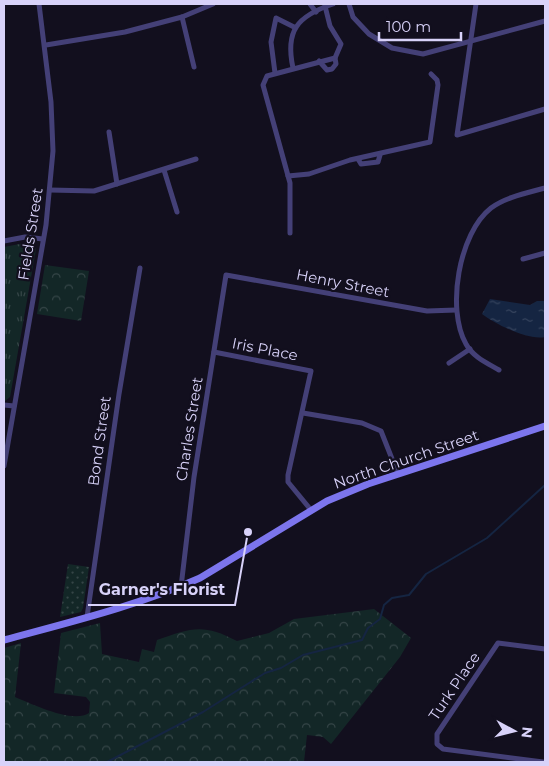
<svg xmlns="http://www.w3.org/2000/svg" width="549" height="766" font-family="Montserrat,sans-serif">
<defs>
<pattern id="grass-dots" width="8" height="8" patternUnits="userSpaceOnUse" patternTransform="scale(1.25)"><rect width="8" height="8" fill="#132727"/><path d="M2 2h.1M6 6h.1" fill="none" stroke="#354547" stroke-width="1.8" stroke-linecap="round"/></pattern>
<pattern id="forest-crowns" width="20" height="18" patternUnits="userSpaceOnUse" patternTransform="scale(1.25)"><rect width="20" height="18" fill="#132727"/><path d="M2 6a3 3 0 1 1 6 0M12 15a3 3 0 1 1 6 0" fill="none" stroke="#354547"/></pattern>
<pattern id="park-tufts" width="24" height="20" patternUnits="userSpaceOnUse" patternTransform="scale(1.25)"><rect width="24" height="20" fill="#132727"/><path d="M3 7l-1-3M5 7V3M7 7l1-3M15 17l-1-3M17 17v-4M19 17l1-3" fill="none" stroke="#354547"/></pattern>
<pattern id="water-ripples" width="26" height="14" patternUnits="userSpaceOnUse" patternTransform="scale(1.25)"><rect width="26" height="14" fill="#152542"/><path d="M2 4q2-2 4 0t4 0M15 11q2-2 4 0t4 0" fill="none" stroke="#36445e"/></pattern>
</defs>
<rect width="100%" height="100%" fill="#120f1e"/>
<path fill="url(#grass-dots)" d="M 68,564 L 89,567 L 83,608 L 81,612 L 60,617 Z"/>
<g fill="url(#forest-crowns)">
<path d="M 45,265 L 89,271 L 81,321 L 37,314 Z"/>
<path d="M 374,609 L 411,638 L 400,657 L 331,744 L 323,737 L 307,735 L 304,762 L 4,762 L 4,648 L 21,643 L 15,697 C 32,704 73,724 89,713 L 90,702 L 86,697 L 54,693 L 61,633 L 100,623 L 102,654 L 139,662 L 142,649 L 154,652 L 157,640 C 191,628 203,623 237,641 L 269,633 L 294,619 Z"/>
</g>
<path fill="url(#park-tufts)" d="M 30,242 L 36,249 L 10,397 L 5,401 L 4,247 Z"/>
<path fill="url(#water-ripples)" d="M 490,299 L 530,305 L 537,301 L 545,301 L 545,337 C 529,341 495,324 482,314 Z"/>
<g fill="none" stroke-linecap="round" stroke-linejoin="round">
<path stroke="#152542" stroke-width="2" d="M 107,762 L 203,712 L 265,673 L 281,668 L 303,655 L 362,640 L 368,628 L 380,619 L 384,605 L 392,598 L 409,595 L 426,574 L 487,538 L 545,485"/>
<g stroke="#444077" stroke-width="5">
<path d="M 310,4 L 316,12"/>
<path d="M 349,4 L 353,17 L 369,34 L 392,48 L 423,54 L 545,21"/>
<path d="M 476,4 L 457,135 L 545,109"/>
<path d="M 182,17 L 194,67"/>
<path d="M 46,45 L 125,32 L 182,17 L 213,4"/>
<path d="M 319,61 L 327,70 L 332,69 L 336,64 L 335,58"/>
<path d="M 293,68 C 285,31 297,16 333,4"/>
<path d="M 275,73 L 271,42 L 276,18 L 294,27"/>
<path d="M 109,132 L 117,184"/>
<path d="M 358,159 L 361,164 L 378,162 L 380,155"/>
<path d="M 164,170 L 177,212"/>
<path d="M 288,176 L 309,174 L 350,160 L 430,142 L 438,85 L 437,80 L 431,74"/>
<path d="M 50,190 L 94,191 L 196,159"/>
<path d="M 290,233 L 290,183 L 263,85 L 267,76 L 335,58 L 341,44 L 330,26 L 325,6"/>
<path d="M 4,241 L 25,237 L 43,239"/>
<path d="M 523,259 L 545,253"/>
<path d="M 214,352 L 311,371 L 288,475 L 288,482 L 311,510"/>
<path d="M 449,363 L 470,349"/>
<path d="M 499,370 C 487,363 473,357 466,344 C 446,309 459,233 491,208 C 506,197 527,193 545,188"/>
<path d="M 4,405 L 14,406"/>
<path d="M 303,413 L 362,423 L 381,431 L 398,474"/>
<path d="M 4,466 L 46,225 L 53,151 L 51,102 L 39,4"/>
<path d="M 181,587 L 194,477 L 226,275 L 427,311 L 456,310"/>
<path d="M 87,617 L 119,394 L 140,268"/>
<path d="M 543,762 L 443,749 L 437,744 L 437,734 L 498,643 L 545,649"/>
</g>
<path stroke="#7c75ed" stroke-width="7" d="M 4,640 C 70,622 137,606 200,578 L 327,501 L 368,484 L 545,426"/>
</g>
<g text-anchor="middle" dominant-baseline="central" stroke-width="4.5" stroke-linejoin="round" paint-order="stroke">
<g font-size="15" fill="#d8d2f9" stroke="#120f1e">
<text transform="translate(30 234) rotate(-81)">Fields Street</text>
<text transform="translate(343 283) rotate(11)">Henry Street</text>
<text transform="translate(265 349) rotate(11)">Iris Place</text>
<text transform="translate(189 429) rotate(-81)">Charles Street</text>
<text transform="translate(99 441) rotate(-82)">Bond Street</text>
<text transform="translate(406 459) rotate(-19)">North Church Street</text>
<text transform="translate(454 686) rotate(-56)">Turk Place</text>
</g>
</g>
<path fill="none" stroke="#d8d2f9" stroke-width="2" d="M248 532L235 605H88"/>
<circle fill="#d8d2f9" stroke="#120f1e" stroke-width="2" cx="248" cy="532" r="5"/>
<g font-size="16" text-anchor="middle" font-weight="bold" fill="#d8d2f9" stroke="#120f1e" stroke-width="4.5" stroke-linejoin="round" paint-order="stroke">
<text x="162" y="595">Garner's Florist</text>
</g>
<rect width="549" height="766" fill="none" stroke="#d8d2f9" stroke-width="10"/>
<g transform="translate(514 731) rotate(97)" stroke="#120f1e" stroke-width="4" paint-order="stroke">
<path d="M0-4L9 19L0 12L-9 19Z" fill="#d8d2f9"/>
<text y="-8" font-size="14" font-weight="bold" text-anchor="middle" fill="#d8d2f9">N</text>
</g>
<path d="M379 32v8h82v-8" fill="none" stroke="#d8d2f9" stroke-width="2.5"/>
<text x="386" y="32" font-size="15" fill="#d8d2f9" stroke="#120f1e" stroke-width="4" paint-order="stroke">100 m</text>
</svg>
